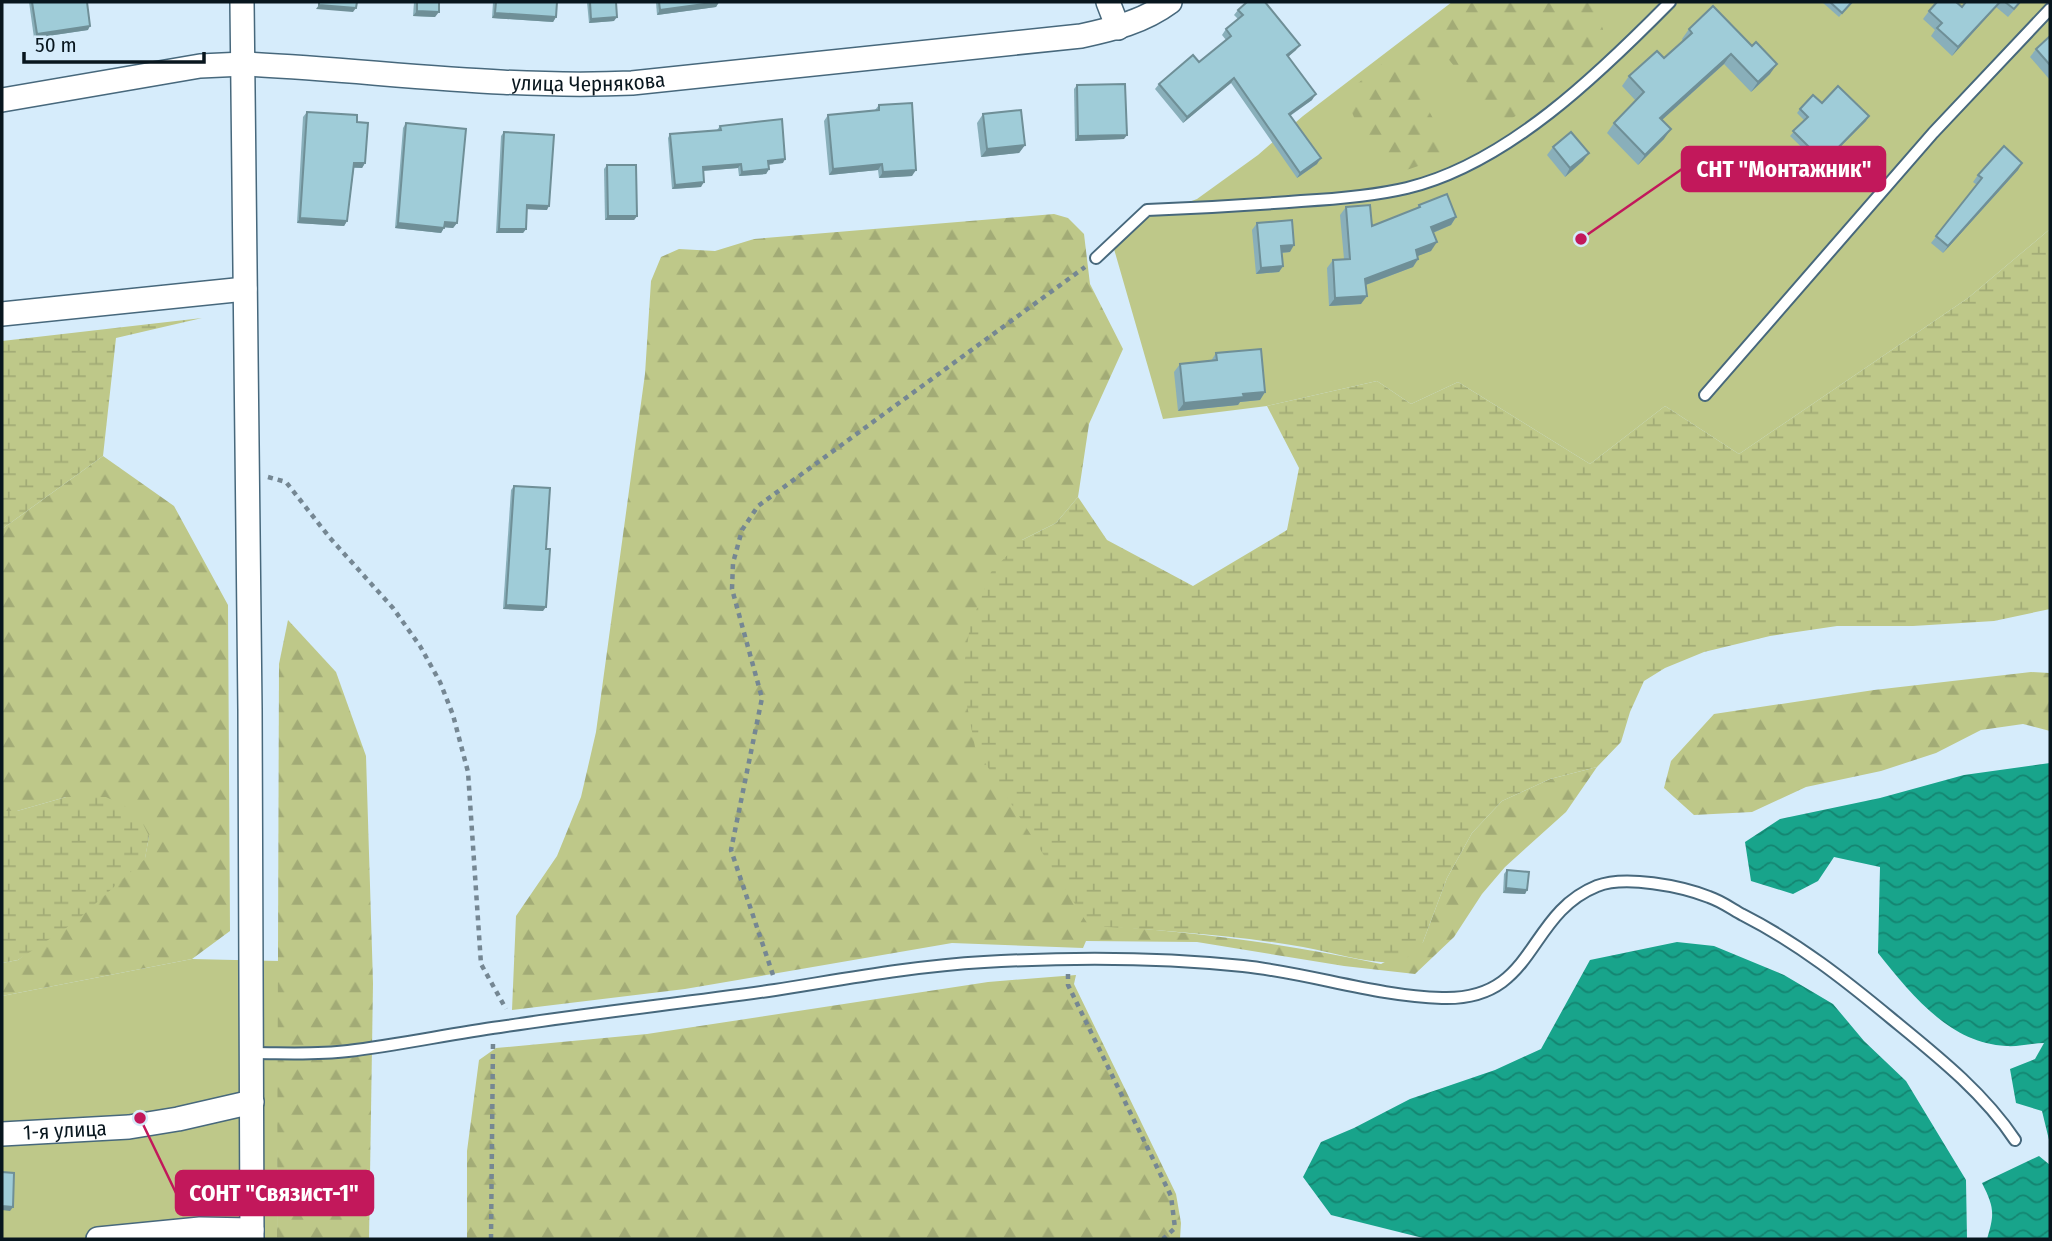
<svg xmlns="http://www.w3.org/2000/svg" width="2052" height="1241" font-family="'Fira Sans Condensed',sans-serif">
<defs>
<pattern id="forest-firs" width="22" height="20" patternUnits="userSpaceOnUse" patternTransform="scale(1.75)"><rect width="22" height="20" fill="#bec889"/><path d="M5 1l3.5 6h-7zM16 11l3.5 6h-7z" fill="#a2ab76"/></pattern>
<pattern id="wetland-marsh" width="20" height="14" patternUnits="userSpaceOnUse" patternTransform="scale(1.75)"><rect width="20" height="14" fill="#bec889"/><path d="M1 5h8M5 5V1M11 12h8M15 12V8" fill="none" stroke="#a2ab76"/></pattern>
<pattern id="water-waves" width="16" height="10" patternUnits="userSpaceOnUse" patternTransform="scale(1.75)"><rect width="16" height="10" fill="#18a48b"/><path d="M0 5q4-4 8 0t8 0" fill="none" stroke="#148571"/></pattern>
</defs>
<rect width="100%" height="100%" fill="#d6ecfb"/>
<g fill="#bec889">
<path d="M 1452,2 L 2050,2 L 2050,229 L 1968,298 L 1739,454 L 1665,406 L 1590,464 L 1458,382 L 1411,404 L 1377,381 L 1267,406 L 1163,419 L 1114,249 L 1143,219 L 1197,199 L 1258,155 L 1303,116 Z"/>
<path d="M 192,959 L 280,961 L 277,1239 L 2,1239 L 2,996 Z"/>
</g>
<g fill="url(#forest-firs)">
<path d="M 1459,2 L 1589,2 C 1600,20 1608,33 1605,55 L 1570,82 L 1501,125 L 1446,56 L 1411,79 L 1453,154 L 1395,174 C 1376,160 1348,116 1347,92 Z"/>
<path d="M 1054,214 L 1068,218 L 1084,234 L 1090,284 L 1123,349 L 1089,424 L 1078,497 L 1056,523 L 1022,540 L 1089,925 C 1189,931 1283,943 1381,964 L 1423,942 L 1447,878 L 1472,833 L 1502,801 L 1550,779 L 1597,767 L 1566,812 L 1505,867 L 1482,894 L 1454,937 L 1415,974 L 1344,966 L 1197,942 L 1086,941 L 1083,948 L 952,943 L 685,989 L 512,1010 L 516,916 L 557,856 L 581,797 L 596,732 L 645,374 L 651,281 L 661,257 L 679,249 L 715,251 L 754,239 Z"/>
<path d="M 103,456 L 174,506 L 228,605 L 230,931 L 192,959 L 2,996 L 2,963 L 18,960 L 145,858 L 149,836 L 66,797 L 17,811 L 2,811 L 2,529 Z"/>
<path d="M 288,620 L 336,672 L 366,756 L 373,983 L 369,1239 L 277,1239 L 279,664 Z"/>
<path d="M 2031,672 L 2050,673 L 2050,731 L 2023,724 L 1981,730 L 1936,753 L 1881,771 L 1806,787 L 1752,812 L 1694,815 L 1664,788 L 1671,761 L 1714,714 L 1874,690 Z"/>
<path d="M 1076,975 L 1074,984 L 1176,1194 L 1181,1223 L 1180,1239 L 467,1239 L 467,1151 L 479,1060 L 496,1048 L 647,1034 L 988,982 Z"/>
</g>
<g fill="url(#wetland-marsh)">
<path d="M 2050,229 L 2050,609 L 1994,621 L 1913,626 L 1837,626 L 1770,636 L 1704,652 L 1665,668 L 1644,681 L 1630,712 L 1621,742 L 1597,767 L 1550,779 L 1502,801 L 1472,833 L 1447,878 L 1423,942 L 1403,962 C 1369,965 1337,953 1303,947 C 1233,935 1161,930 1089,926 L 975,747 L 962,679 L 970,626 L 991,572 L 1022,540 L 1056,523 L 1078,497 L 1107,540 L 1193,586 L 1287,530 L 1299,468 L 1267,406 L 1377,381 L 1411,404 L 1458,382 L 1590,464 L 1665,406 L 1739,454 L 1968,298 Z"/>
<path d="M 202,318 L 116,338 L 103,456 L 2,529 L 2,341 Z"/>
<path d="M 66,797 L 106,797 L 137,812 L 149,836 L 145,859 L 75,922 L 18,960 L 2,963 L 2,811 L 17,811 Z"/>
</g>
<g fill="url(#water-waves)">
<path d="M 2050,763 L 2050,1144 L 2042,1111 L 2016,1103 L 2010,1069 L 2035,1059 L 2044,1043 C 2032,1043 2018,1047 2006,1046 C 1949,1043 1911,994 1878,953 L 1880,867 L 1834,857 L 1818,881 L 1793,894 L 1751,881 L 1745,842 L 1780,819 L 1880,798 L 1964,775 Z"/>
<path d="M 1677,942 L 1714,946 L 1784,975 L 1833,1004 L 1864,1041 L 1906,1081 L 1966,1180 L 1967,1239 L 1427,1239 L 1331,1215 L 1303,1177 L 1321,1142 L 1354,1128 L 1410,1099 L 1495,1070 L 1541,1049 L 1590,960 Z"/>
<path d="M 2039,1156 L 2050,1165 L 2050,1239 L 1987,1239 C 1995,1213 1994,1207 1982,1183 Z"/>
</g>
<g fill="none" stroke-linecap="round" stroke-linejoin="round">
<g stroke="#47687c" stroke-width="14">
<g id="lane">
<path d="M 1096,258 L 1147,210 C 1199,208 1250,205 1301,201 C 1337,199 1373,196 1407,188 C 1507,164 1600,73 1670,2"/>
<path d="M 1705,395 L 1933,133 L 2050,9"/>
<path d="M 252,1053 C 284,1053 316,1055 348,1051 C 399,1045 449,1034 500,1027 C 591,1013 684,1003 775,990 C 845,979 914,966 984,962 C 1070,957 1158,957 1243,966 C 1310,973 1375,996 1442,998 C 1537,1001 1525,915 1597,886 C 1625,875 1681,886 1709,897 C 1721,901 1732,909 1743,915 C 1798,943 1845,980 1892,1019 C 1936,1055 1983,1092 2015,1140"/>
</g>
</g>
<g stroke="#47687c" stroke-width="26">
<g id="street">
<path d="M 242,2 L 250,709 L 252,1239"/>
<path d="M 1108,2 L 1118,28"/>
<path id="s1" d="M 2,100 L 200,66 L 244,64 C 373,70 502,89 632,83 L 1081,36 C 1113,29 1143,22 1170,2"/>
<path d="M 2,314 L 245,289"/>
<path id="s2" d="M 2,1134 L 129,1127 L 178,1119 L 252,1102"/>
<path d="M 98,1239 L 200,1229 L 252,1230"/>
</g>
</g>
<g stroke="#758793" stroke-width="4.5" stroke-dasharray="5 5" stroke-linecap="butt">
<path d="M 268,477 L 286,482 L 330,538 L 393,608 L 420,646 L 440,682 L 453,715 L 468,772 L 481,964 L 506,1009"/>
<path d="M 1068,974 L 1068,985 L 1171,1196 L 1175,1228 L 1163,1239"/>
<path d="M 773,975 L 731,850 L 762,698 L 732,589 L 733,563 L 742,530 L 758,506 L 1085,267"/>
<path d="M 491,1239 L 493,1042"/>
</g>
<use href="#lane" stroke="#fff" stroke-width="10"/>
<use href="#street" stroke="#fff" stroke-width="23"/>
</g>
<g fill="#89afba">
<path d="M 29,2 L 87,2 L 88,30 L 34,38 Z"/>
<path d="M 414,2 L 439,2 L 435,17 L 413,16 Z"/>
<path d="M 493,2 L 557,2 L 556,17 L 553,22 L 492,18 Z"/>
<path d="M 587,2 L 616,2 L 614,21 L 589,23 Z"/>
<path d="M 656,2 L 719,2 L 716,7 L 657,15 Z"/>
<path d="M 1822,2 L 1852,2 L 1839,17 Z"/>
<path d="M 1966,2 L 2021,2 L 2008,17 L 1996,7 L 1952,56 L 1931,36 L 1935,30 L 1923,19 L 1929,11 L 1962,7 Z"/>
<path d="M 1238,10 L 1296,50 L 1288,57 L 1312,100 L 1290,116 L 1317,164 L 1297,178 L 1231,83 L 1183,123 L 1155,89 L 1159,84 L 1199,62 L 1226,40 L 1222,35 L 1226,29 L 1238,19 L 1234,15 Z"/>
<path d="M 1689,29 L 1770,74 L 1751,92 L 1724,64 L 1662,120 L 1664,139 L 1638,165 L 1607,133 L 1614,123 L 1636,101 L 1622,86 L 1629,76 L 1664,58 L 1683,41 L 1682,39 Z"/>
<path d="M 2050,36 L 2050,80 L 2030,57 L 2036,49 Z"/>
<path d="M 1077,85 L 1124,139 L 1075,141 L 1074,89 Z"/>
<path d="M 1822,103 L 1866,121 L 1821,166 L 1790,136 L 1804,120 L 1797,113 L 1800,109 Z"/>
<path d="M 879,105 L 912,176 L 879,178 L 878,170 L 829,175 L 824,121 L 828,115 L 875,110 Z"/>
<path d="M 307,112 L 357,122 L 365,163 L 362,168 L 354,168 L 347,221 L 344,226 L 297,223 L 303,117 Z"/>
<path d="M 983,114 L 1025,145 L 1019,153 L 981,157 L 977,123 Z"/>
<path d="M 406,123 L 457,223 L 453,228 L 444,227 L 441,233 L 395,228 L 403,128 Z"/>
<path d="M 720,126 L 783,163 L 768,165 L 769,169 L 766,174 L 739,176 L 738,168 L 703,171 L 701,187 L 672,189 L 668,138 L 670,134 L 717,130 Z"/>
<path d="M 504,132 L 547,210 L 527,209 L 526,229 L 523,233 L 496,233 L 501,136 Z"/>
<path d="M 1553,147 L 1583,161 L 1565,177 L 1547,155 Z"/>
<path d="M 2022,163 L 2018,170 L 1943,253 L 1931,243 L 1977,185 L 1973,182 L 1978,175 Z"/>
<path d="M 607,165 L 637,216 L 634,220 L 605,220 L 604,169 Z"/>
<path d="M 1419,205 L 1456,217 L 1451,225 L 1433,233 L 1431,251 L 1417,256 L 1418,259 L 1413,267 L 1366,285 L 1361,304 L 1329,306 L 1327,268 L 1333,260 L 1344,259 L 1340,215 L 1346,207 L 1372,226 L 1417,208 Z"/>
<path d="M 1257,223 L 1290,252 L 1282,253 L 1283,266 L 1279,272 L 1256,274 L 1252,230 Z"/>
<path d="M 1216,353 L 1265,392 L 1260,400 L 1240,402 L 1238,405 L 1178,411 L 1174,372 L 1180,364 L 1211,361 Z"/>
<path d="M 514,486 L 546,549 L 543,611 L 503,609 L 511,490 Z"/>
<path d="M 1507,870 L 1527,890 L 1525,894 L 1503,893 L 1504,874 Z"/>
</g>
<g fill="#6f8f97">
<path d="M 719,2 L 716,7 L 657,15 L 660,10 Z"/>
<path d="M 2000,2 L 1996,7 L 1952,56 L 1958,47 Z"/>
<path d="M 319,5 L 356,8 L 353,12 L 316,9 Z"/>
<path d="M 417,11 L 439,12 L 435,17 L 413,16 Z"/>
<path d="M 495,13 L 556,17 L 553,22 L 492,18 Z"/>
<path d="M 617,17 L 614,21 L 589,23 L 591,19 Z"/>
<path d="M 90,26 L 88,30 L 34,38 L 37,34 Z"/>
<path d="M 1300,45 L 1296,50 L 1283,61 L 1287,55 Z"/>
<path d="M 1731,54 L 1724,64 L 1653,128 L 1660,118 Z"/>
<path d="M 1777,64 L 1770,74 L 1751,92 L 1758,82 Z"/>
<path d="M 1234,78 L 1231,83 L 1183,123 L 1187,117 Z"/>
<path d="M 1316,94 L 1312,100 L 1285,119 L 1289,114 Z"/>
<path d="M 1869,116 L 1866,121 L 1821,166 L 1824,162 Z"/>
<path d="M 1671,129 L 1664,139 L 1638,165 L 1645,155 Z"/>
<path d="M 1127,135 L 1124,139 L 1075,141 L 1078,136 Z"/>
<path d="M 1025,145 L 1019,153 L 981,157 L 987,149 Z"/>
<path d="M 1589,153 L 1583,161 L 1565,177 L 1570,168 Z"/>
<path d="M 1321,158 L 1317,164 L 1297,178 L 1300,173 Z"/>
<path d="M 785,159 L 783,163 L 765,165 L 768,161 Z"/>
<path d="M 354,163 L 365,163 L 362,168 L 351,167 Z"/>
<path d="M 2022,163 L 2018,170 L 1943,253 L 1948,246 Z"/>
<path d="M 741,164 L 738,168 L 700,171 L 703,167 Z"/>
<path d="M 882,164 L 878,170 L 829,175 L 833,169 Z"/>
<path d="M 769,169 L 766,174 L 739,176 L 742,172 Z"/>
<path d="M 916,170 L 912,176 L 879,178 L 883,172 Z"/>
<path d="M 704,182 L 701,187 L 672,189 L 675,185 Z"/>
<path d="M 527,205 L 549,206 L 547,210 L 524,209 Z"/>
<path d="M 608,216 L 637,216 L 634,220 L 605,220 Z"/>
<path d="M 1456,217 L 1451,225 L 1425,236 L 1431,227 Z"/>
<path d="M 300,218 L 347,221 L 344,226 L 297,223 Z"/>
<path d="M 445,222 L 457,223 L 453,228 L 441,227 Z"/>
<path d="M 398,223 L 444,228 L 441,233 L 395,228 Z"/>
<path d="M 499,229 L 526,229 L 523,233 L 496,233 Z"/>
<path d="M 1437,242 L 1431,251 L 1410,259 L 1416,250 Z"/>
<path d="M 1294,245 L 1290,252 L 1277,253 L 1281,246 Z"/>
<path d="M 1418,259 L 1413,267 L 1360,287 L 1365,279 Z"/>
<path d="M 1283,266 L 1279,272 L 1256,274 L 1261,268 Z"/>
<path d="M 1367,296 L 1361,304 L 1329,306 L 1335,298 Z"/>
<path d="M 1265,392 L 1260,400 L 1240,402 L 1238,405 L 1178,411 L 1184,403 L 1243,394 Z"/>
<path d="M 506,605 L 546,607 L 543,611 L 503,609 Z"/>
<path d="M 1506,888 L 1527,890 L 1525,894 L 1503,893 Z"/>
<path d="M 2,1206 L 13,1207 L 10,1211 L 2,1210 Z"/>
</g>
<g fill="#9fccd8" stroke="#6f8f97" stroke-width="2">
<path d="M 32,2 L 87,2 L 90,26 L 37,34 Z"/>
<path d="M 319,2 L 357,2 L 356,8 L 319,5 Z"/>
<path d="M 417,2 L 439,2 L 439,12 L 417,11 Z"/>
<path d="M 496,2 L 557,2 L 556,17 L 495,13 Z"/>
<path d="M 590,2 L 616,2 L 617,17 L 591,19 Z"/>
<path d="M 659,2 L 719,2 L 660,10 Z"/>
<path d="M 1247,2 L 1265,2 L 1300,45 L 1287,55 L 1316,94 L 1289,114 L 1321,158 L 1300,173 L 1234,78 L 1187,117 L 1159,84 L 1193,55 L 1199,62 L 1231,36 L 1226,29 L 1243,15 L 1238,10 Z"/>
<path d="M 1830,2 L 1852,2 L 1842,13 Z"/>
<path d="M 1937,2 L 1956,2 L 1962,7 L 1966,2 L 2000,2 L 1958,47 L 1937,28 L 1942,23 L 1929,11 Z"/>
<path d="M 2005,2 L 2020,2 L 2014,9 Z"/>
<path d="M 1713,6 L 1752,46 L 1756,42 L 1777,64 L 1758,82 L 1731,54 L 1660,118 L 1671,129 L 1645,155 L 1614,123 L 1644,92 L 1629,76 L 1657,51 L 1664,58 L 1692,33 L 1689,29 Z"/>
<path d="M 2050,36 L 2050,65 L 2036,49 Z"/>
<path d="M 1125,84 L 1127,135 L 1078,136 L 1077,85 Z"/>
<path d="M 1838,86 L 1869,116 L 1824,162 L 1793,131 L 1808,117 L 1800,109 L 1813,95 L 1822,103 Z"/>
<path d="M 912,103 L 916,170 L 883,172 L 882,164 L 833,169 L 828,115 L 879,110 L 879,105 Z"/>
<path d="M 1021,110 L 1025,145 L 987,149 L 983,114 Z"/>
<path d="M 307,112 L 357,115 L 357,122 L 368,123 L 365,163 L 354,163 L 347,221 L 300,218 Z"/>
<path d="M 782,119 L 785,159 L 768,161 L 769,169 L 742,172 L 741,164 L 703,167 L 704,182 L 675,185 L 670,134 L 721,130 L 720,126 Z"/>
<path d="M 406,123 L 466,129 L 457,223 L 445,222 L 444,228 L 398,223 Z"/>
<path d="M 504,132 L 554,135 L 549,206 L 527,205 L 526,229 L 499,229 Z"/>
<path d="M 1571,132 L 1589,153 L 1570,168 L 1553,147 Z"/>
<path d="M 2004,146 L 2022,163 L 1948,246 L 1936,236 L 1982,178 L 1978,175 Z"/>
<path d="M 607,165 L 636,165 L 637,216 L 608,216 Z"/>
<path d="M 1447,194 L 1456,217 L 1431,227 L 1437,242 L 1416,250 L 1418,259 L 1365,279 L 1367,296 L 1335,298 L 1333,260 L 1350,259 L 1346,207 L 1370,205 L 1372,226 L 1420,207 L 1419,205 Z"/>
<path d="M 1292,220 L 1294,245 L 1281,246 L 1283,266 L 1261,268 L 1257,223 Z"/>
<path d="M 1261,349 L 1265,392 L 1243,394 L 1244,397 L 1184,403 L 1180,364 L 1217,360 L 1216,353 Z"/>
<path d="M 514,486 L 550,488 L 546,549 L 550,549 L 546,607 L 506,605 Z"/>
<path d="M 1507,870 L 1529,872 L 1527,890 L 1506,888 Z"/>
<path d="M 2,1172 L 14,1173 L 13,1207 L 2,1206 Z"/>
</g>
<g text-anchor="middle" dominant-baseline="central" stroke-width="5" stroke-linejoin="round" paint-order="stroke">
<g font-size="21" fill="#08161e" stroke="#d6ecfb">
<text stroke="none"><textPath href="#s1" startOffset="590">улица Чернякова</textPath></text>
<text stroke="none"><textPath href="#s2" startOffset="63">1-я улица</textPath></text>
</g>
</g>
<path fill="none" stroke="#c2185b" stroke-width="2.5" d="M1581 239L1682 169M140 1118L176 1193"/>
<g fill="#c2185b" stroke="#d6ecfb" stroke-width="2.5">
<circle cx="1581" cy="239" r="7"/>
<circle cx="140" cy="1118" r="7"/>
</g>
<g fill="#c2185b" stroke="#c2185b" stroke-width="2.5">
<rect x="1682" y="147" width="203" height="44" rx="7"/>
<rect x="176" y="1171" width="197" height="44" rx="7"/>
</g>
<g font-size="23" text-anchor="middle" font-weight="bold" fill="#fff">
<text x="1784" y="177">СНТ "Монтажник"</text>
<text x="274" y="1201">СОНТ "Связист-1"</text>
</g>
<rect width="2052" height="1241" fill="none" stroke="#08161e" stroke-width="7"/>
<path d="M24 52v10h180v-10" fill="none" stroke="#08161e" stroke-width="3.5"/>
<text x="35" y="52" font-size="21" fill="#08161e" stroke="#d6ecfb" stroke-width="5" paint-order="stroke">50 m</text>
</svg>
